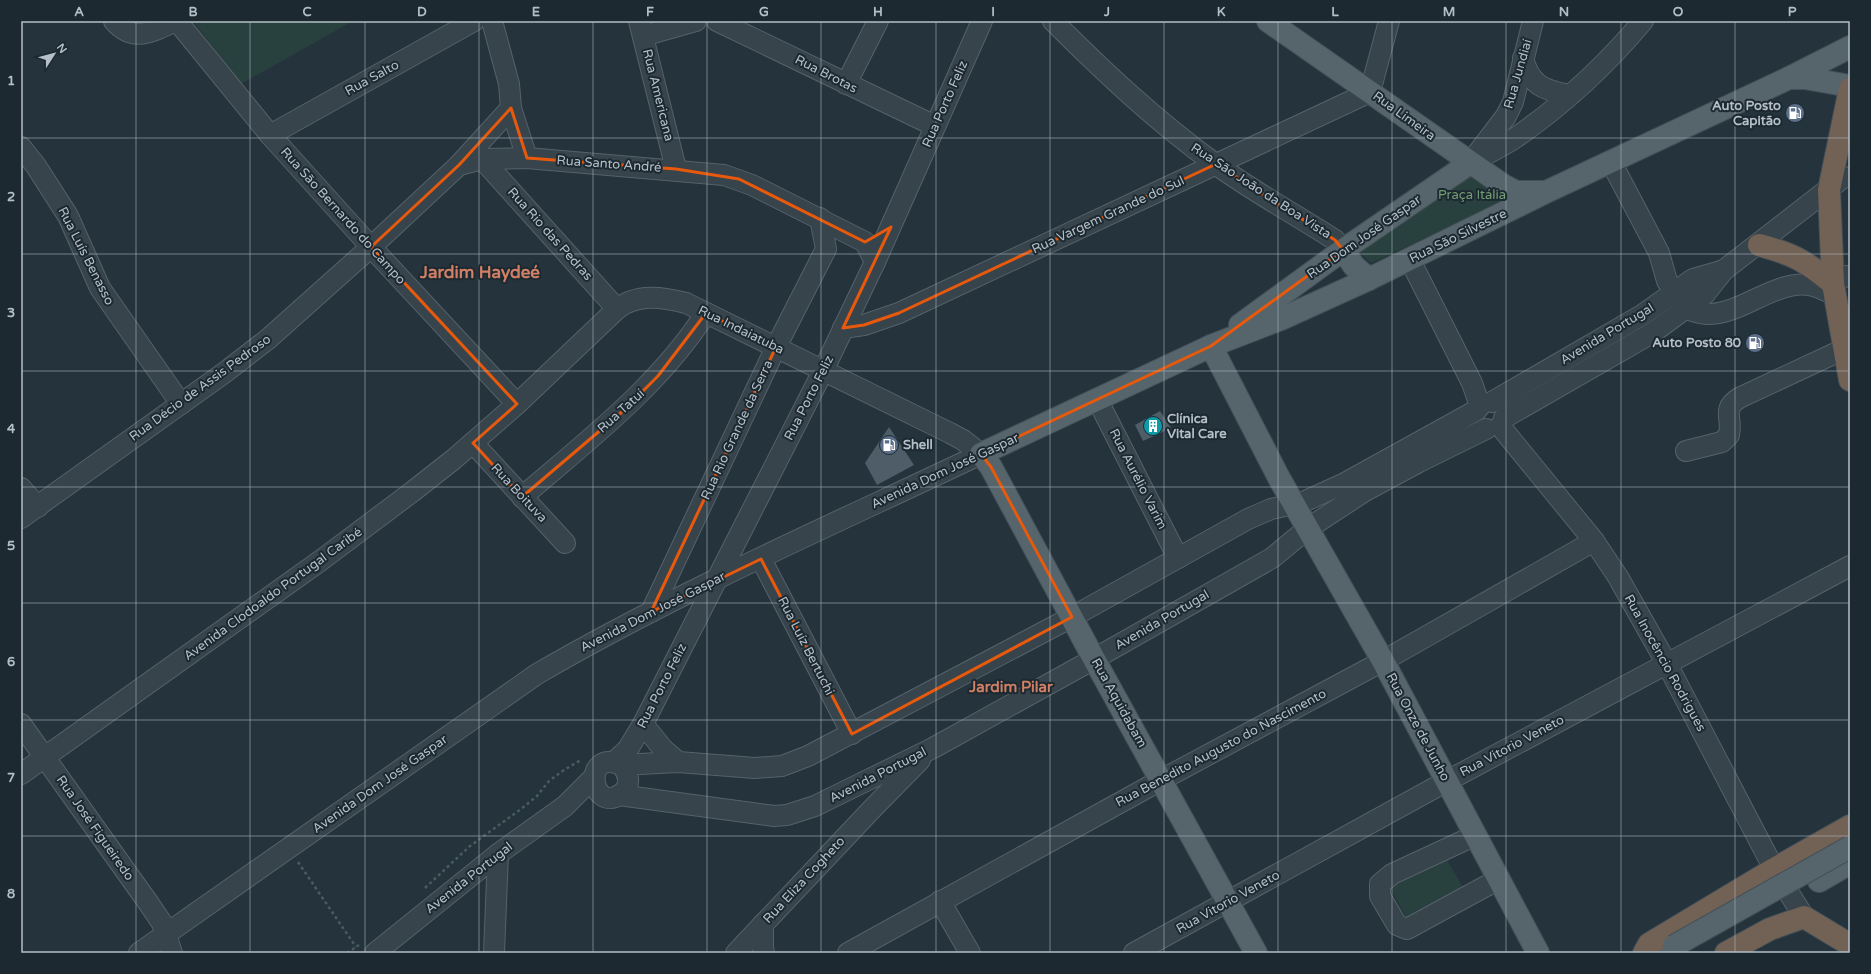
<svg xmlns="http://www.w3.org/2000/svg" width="1871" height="974" font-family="'Varela Round',sans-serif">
<rect width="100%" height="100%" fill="#24333c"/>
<g fill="#29413e">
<path d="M 193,21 L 353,21 L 241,84 Z"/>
<path d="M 1472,171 L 1514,197 L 1371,263 L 1357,250 Z"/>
<path d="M 1444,855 L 1464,889 L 1408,920 L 1389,886 Z"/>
</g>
<g fill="#4e5d67">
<path d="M 1160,411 L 1171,428 L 1143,441 L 1135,425 Z"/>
<path d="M 889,427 L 914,465 L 877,485 L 865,463 Z"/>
</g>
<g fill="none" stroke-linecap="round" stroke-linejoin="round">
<g stroke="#56626a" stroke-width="22">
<g id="minor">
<path d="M 114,21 C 133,43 153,32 175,21"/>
<path d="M 177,21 L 270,135 L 371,247 L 517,404"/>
<path d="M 492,21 L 509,84 L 511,108 L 527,158"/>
<path d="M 639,21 L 676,169"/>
<path d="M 717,21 L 935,126"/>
<path d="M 1053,21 C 1104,72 1155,120 1214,163 C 1252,191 1295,214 1335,240 L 1343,250"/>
<path d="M 643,36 L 696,21"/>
<path d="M 1523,58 C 1530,85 1543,90 1569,95"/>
<path d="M 846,84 L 878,21"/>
<path d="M 270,135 L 474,21"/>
<path d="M 21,147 L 36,166 L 68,216 L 100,288 L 181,404"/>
<path d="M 1477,154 L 1506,116 L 1513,102 L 1533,21"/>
<path d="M 482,159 L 617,309"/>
<path d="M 1611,162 L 1659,253 L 1667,281 L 1686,309 C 1693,311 1702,315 1710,314 C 1743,313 1776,280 1809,285 C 1818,286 1826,291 1834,295"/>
<path d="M 1470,163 C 1485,155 1501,147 1515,138 C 1563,105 1606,65 1643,21"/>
<path d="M 459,165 L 511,108"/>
<path d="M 1410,260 L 1472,383 L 1480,406"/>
<path d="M 1846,276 L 1850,277"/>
<path d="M 843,328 L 864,325 L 899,313 L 1370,92 L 1389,21"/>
<path d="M 1097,399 L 1178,558"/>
<path d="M 1492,402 L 1642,315 L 1693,279 L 1724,270"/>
<path d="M 1504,418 L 1652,333 L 1704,295 L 1724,270 L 1844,177"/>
<path d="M 1500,426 L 1594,541 L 1618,577 L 1667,664 L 1774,869 L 1804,917"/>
<path d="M 473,443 L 565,543"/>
<path d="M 1686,451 L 1722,442 L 1729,435 C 1733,417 1721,410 1739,398 L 1844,349"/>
<path d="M 21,488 L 38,507"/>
<path d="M 522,497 C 588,440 658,387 706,313"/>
<path d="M 21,518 L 224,373 L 268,339 L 371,247 L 459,165 L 482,159 L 527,158 L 724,175 L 752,185 L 865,242 L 875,262"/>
<path d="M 761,559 L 852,734"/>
<path d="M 651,612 L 776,347 L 826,249 L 820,218"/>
<path d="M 21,724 L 147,901 L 162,923 L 172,953"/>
<path d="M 643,724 L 663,749 L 678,762"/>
<path d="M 614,762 L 628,749 L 643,724 L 823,371 L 875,262 L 982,21"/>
<path d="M 621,765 C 629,773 632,786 621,794 C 591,815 581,748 621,765 L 678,762 L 755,768 L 782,766 L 808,756 L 1072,617 L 1248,519 L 1271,509 L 1303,502 L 1345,483 L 1477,410"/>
<path d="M 21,774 L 320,561 L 412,492 L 454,459 L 517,404 L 617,309 C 637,293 663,297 686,303 L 950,433 L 963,440 L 981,454 C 832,525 680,591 537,674 L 139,953"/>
<path d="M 619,795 L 774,816 L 787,815 L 815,806 L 933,748 L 1094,659 L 1272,558 L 1307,529 L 1365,491 L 1419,462 L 1486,429"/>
<path d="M 1476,835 L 1392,874 L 1380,884 L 1380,896 L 1397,925 L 1407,929 L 1499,879"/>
<path d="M 940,901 L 970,953"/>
<path d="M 763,924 L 763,947 L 764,953"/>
<path d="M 375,953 L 498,854 L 565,806 L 593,778"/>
<path d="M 494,953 L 498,854"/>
<path d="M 736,953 L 873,808 L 920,760"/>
<path d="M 848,953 L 1161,780 L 1383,661 L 1594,541"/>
<path d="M 1134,953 L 1447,781 L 1850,566"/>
</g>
</g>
<g stroke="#445058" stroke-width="24">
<g id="major">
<path d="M 1268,21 L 1503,185 L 1516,192 L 1543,192"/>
<path d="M 1789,78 L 1805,78 L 1850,86"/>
<path d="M 1343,250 L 1354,266 L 1369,279"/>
<path d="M 1240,325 L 1343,250 L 1470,163"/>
<path d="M 1211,346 L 1279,478 L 1383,661 L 1538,953"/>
<path d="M 1819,881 L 1850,863"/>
<path d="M 1256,953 L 1094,659 L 991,467 L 981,454 L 1211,346 L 1281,319 L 1369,279 L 1546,192 L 1789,78 L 1850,47"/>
<path d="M 1661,953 L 1674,946"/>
</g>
</g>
<g stroke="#434f57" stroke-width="24">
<g id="highway">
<path d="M 1850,89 L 1829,190 L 1833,284 L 1850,380"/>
<path d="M 1759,245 C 1793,254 1806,261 1833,284"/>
<path d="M 1644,953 L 1649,944 L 1774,869 L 1850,826"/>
<path d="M 1726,953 L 1770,929 L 1804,917 L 1847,943"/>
</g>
</g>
<g stroke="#485d5c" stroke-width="2.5" stroke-dasharray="3 3" stroke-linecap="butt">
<path d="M 298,862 L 356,947"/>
<path d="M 425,888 L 470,846 L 521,809 L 537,796 L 549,781 L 564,770 L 581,760"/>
<path d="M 347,953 L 359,945"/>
</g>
<use href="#minor" stroke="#38444c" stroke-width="20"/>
<use href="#major" stroke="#56646c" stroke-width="22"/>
<use href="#highway" stroke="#726155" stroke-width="22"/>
<g stroke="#445058" stroke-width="24" stroke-linecap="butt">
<path id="major-bridge" d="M 1674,946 L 1850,847"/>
</g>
<use href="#major-bridge" stroke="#56646c" stroke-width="22"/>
</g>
<path fill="none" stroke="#e8590c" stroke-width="3" stroke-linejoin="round" d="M 511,108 L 527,158 L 676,169 L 739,179 L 865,242 L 891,227 L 843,328 L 864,325 L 899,313 L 1216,164 L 1335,240 L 1343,250 L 1211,346 L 981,454 L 991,467 L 1072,617 L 852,734 L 761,559 L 651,612 L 776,347 L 706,313 L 658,376 L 623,411 L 522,497 L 473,443 L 517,404 L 371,247 L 459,165 Z"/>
<path fill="none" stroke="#b4bfc8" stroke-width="1" stroke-opacity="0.55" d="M 136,21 L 136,953M 250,21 L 250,953M 365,21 L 365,953M 479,21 L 479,953M 593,21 L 593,953M 707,21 L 707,953M 821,21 L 821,953M 936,21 L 936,953M 1050,21 L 1050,953M 1164,21 L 1164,953M 1278,21 L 1278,953M 1392,21 L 1392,953M 1506,21 L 1506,953M 1621,21 L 1621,953M 1735,21 L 1735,953M 21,138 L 1850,138M 21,254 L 1850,254M 21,371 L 1850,371M 21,487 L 1850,487M 21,603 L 1850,603M 21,720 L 1850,720M 21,836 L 1850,836"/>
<defs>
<g id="fuel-disc" transform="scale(1)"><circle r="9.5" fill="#5c6f8a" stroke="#1d2931"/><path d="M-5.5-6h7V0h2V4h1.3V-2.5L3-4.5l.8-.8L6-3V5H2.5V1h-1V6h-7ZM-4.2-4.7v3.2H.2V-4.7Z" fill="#fff"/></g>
<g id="building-disc" transform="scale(1)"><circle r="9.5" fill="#0f9aa8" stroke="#1d2931"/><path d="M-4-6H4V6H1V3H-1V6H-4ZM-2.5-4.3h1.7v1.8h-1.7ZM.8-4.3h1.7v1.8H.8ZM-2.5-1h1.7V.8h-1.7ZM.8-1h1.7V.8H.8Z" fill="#fff"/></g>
</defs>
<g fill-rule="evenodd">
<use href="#fuel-disc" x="1795" y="113"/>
<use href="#fuel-disc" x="1755" y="343"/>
<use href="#building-disc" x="1153" y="426"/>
<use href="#fuel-disc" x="889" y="445"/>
</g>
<g text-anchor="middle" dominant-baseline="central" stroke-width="4" stroke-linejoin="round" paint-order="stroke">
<g font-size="13" fill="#b4bfc8" stroke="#1d2931">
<text transform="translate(826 74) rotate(27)">Rua Brotas</text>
<text transform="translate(1518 74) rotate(-74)">Rua Jundiaí</text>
<text transform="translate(372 78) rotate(-29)">Rua Salto</text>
<text transform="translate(658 95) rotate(76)">Rua Americana</text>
<text transform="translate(945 104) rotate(-66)">Rua Porto Feliz</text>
<text transform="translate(1404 116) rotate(36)">Rua Limeira</text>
<text transform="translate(609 164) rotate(4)">Rua Santo André</text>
<text transform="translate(1261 191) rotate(33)">Rua São João da Boa Vista</text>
<text transform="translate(1108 215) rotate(-25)">Rua Vargem Grande do Sul</text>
<text transform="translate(343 216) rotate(48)">Rua São Bernardo do Campo</text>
<text transform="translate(550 234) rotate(48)">Rua Rio das Pedras</text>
<text transform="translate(1458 236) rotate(-26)">Rua São Silvestre</text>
<text transform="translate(1364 237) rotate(-35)">Rua Dom José Gaspar</text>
<text transform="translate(86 256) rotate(63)">Rua Luís Benasso</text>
<text transform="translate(741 330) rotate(26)">Rua Indaiatuba</text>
<text transform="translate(1607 334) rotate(-31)">Avenida Portugal</text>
<text transform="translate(200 388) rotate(-36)">Rua Décio de Assis Pedroso</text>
<text transform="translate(809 398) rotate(-63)">Rua Porto Feliz</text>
<text transform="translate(621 411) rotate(-42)">Rua Tatuí</text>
<text transform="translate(737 430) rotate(-65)">Rua Rio Grande da Serra</text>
<text transform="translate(945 471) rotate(-25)">Avenida Dom José Gaspar</text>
<text transform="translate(1138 479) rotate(63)">Rua Aurélio Varim</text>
<text transform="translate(519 493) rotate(47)">Rua Boituva</text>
<text transform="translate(273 594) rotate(-36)">Avenida Clodoaldo Portugal Caribé</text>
<text transform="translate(653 612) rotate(-27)">Avenida Dom José Gaspar</text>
<text transform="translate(1162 620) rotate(-30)">Avenida Portugal</text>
<text transform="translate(806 646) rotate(63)">Rua Luíz Bertuchi</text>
<text transform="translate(1665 663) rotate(61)">Rua Inocêncio Rodrigues</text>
<text transform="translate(662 686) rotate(-63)">Rua Porto Feliz</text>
<text transform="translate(1119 703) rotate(61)">Rua Aquidabam</text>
<text transform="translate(1418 727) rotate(62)">Rua Onze de Junho</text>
<text transform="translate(1512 746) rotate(-28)">Rua Vitorio Veneto</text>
<text transform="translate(1221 748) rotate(-28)">Rua Benedito Augusto do Nascimento</text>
<text transform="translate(878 775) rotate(-27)">Avenida Portugal</text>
<text transform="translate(380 784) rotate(-35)">Avenida Dom José Gaspar</text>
<text transform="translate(95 828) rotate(55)">Rua José Figueiredo</text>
<text transform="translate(469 878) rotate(-38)">Avenida Portugal</text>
<text transform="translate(804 880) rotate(-47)">Rua Eliza Cogheto</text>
<text transform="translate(1228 902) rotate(-29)">Rua Vitorio Veneto</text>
</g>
<g font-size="13" font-weight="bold" fill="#b4bfc8" stroke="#1d2931" text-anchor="end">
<text x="1781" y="106">Auto Posto<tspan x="1781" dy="15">Capitão</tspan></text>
<text x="1741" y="343">Auto Posto 80</text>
<text x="1167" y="419" text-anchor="start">Clínica<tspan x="1167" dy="15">Vital Care</tspan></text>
<text x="903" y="445" text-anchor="start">Shell</text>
</g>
<g font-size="13" fill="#739d75" stroke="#1d2931">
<text x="1472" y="195">Praça Itália</text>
</g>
<g font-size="15" font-weight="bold" fill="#d18066" stroke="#1d2931">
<text x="1011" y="687">Jardim Pilar</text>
</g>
<g font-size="17" font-weight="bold" fill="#d18066" stroke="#1d2931">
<text x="480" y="272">Jardim Haydeé</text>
</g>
</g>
<rect width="1871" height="974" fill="none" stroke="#1d2931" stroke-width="44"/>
<g transform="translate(54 54) rotate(54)" stroke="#1d2931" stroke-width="3" paint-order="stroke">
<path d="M0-3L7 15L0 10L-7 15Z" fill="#b4bfc8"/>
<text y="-6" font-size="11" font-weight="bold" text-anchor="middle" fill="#b4bfc8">N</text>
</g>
<rect x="22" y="22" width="1827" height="930" fill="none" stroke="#b4bfc8" stroke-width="1.5"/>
<g font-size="13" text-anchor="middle" font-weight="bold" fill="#b4bfc8">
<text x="79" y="16">A</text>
<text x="193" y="16">B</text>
<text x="307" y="16">C</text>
<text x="422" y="16">D</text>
<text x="536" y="16">E</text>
<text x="650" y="16">F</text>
<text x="764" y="16">G</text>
<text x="878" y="16">H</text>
<text x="993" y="16">I</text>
<text x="1107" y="16">J</text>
<text x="1221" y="16">K</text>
<text x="1335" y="16">L</text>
<text x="1449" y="16">M</text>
<text x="1564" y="16">N</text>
<text x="1678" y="16">O</text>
<text x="1792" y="16">P</text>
<text x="11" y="85">1</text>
<text x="11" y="201">2</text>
<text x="11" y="317">3</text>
<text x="11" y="433">4</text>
<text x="11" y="550">5</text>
<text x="11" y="666">6</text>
<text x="11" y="782">7</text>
<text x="11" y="898">8</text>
</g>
</svg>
